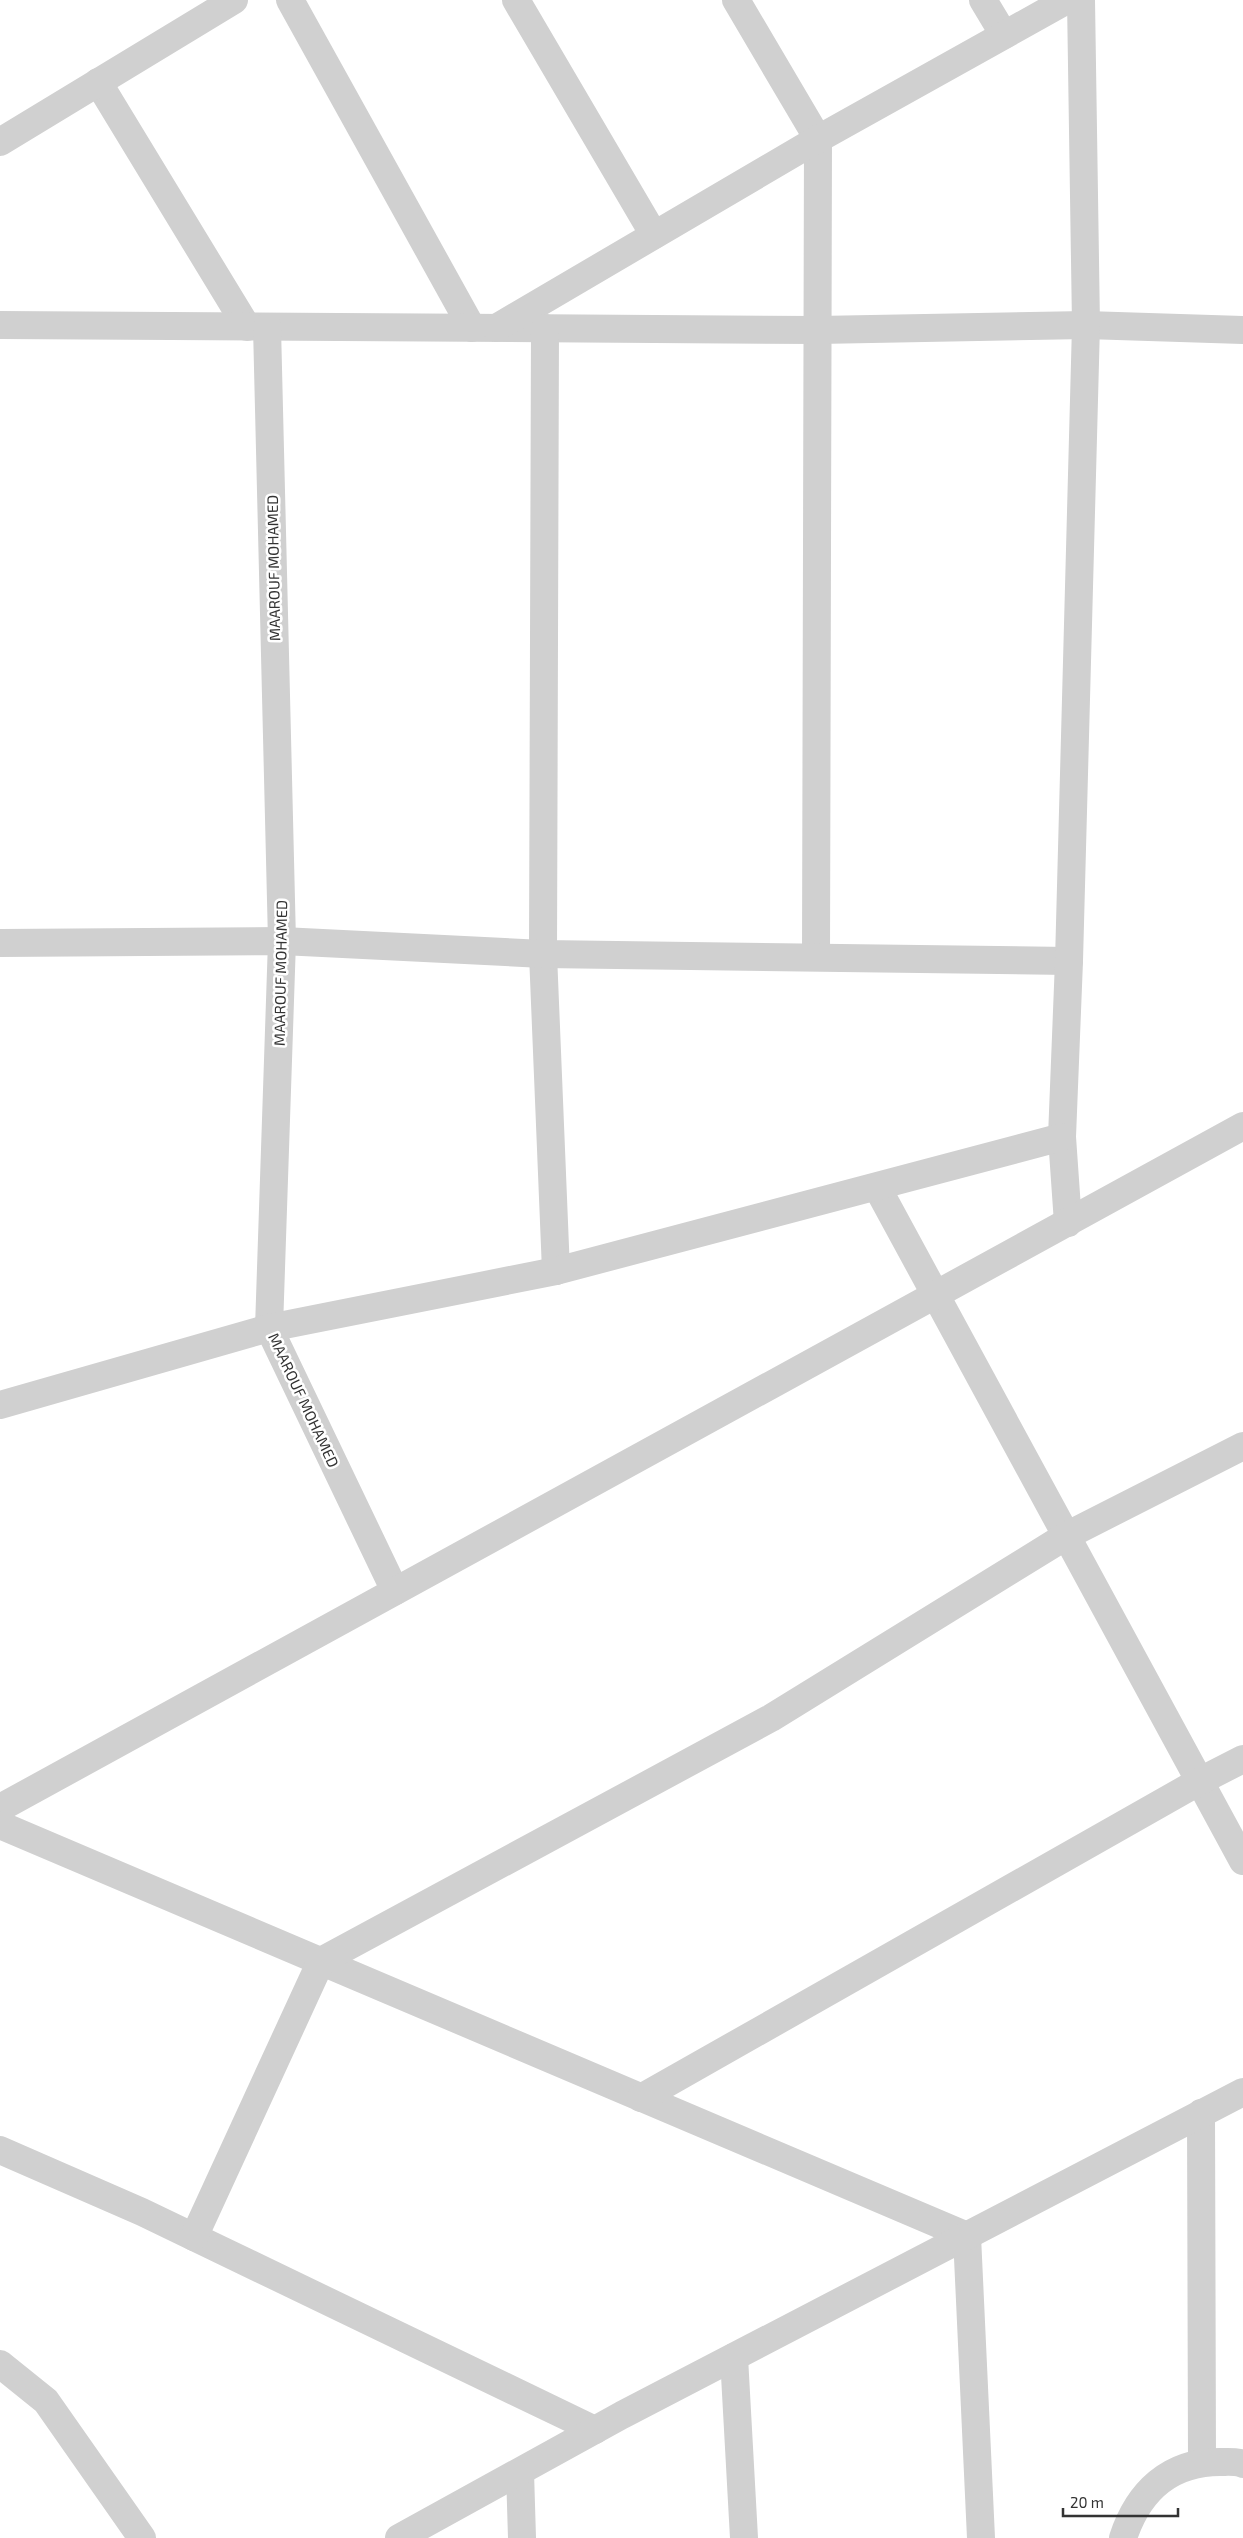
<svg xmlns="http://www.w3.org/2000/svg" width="1243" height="2538" font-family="'Exo 2',sans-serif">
<rect width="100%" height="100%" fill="#fff"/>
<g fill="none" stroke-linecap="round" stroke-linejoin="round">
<g stroke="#d0d0d0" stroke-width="28">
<path d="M 290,0 L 472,328"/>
<path d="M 516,0 L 654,235"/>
<path d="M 736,0 L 818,139 L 816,957"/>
<path d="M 983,0 L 1004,35"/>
<path d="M 98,82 L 247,327"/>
<path d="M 0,142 L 234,0"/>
<path d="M 0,325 L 818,330 L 1086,325 L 1243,330"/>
<path d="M 267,327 L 282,941 L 269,1328 L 395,1591"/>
<path d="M 496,328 L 818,139 L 1067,0"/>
<path d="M 545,328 L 543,954 L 556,1271"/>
<path d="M 0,943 L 282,941 L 543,954 L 1069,961"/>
<path d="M 877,1187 L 1243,1861"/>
<path d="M 1068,1223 L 1062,1137 L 1069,961 L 1086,325 L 1081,0"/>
<path d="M 0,1405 L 269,1328 L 556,1271 L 1062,1137"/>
<path d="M 0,1808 L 1243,1126"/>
<path d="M 0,1825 L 967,2236 L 981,2538"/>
<path d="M 641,2098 L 1200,1781 L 1243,1759"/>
<path d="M 1201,2113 L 1202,2462"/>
<path d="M 0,2150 L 142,2212 L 595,2430"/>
<path d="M 194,2237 L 321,1961 L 771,1718 L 1066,1536 L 1243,1446"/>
<path d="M 734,2357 L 744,2538"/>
<path d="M 0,2364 L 46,2401 L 142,2538"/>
<path d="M 520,2472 L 522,2538"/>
<path d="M 399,2538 L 622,2415 L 1243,2092"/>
<path d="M 1123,2538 C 1138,2492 1169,2462 1220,2462 C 1228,2462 1236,2461 1243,2464"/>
</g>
</g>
<g text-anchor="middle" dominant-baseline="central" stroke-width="5" stroke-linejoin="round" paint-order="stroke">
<g font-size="15" fill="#333" stroke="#fff">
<text transform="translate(273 568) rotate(-91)">MAAROUF MOHAMED</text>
<text transform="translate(280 973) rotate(-89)">MAAROUF MOHAMED</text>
<text transform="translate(304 1400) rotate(65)">MAAROUF MOHAMED</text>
</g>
</g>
<path d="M1063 2508v8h115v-8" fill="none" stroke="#333333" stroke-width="2.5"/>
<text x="1070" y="2508" font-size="15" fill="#333333" stroke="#ffffff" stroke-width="4" paint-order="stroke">20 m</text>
</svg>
